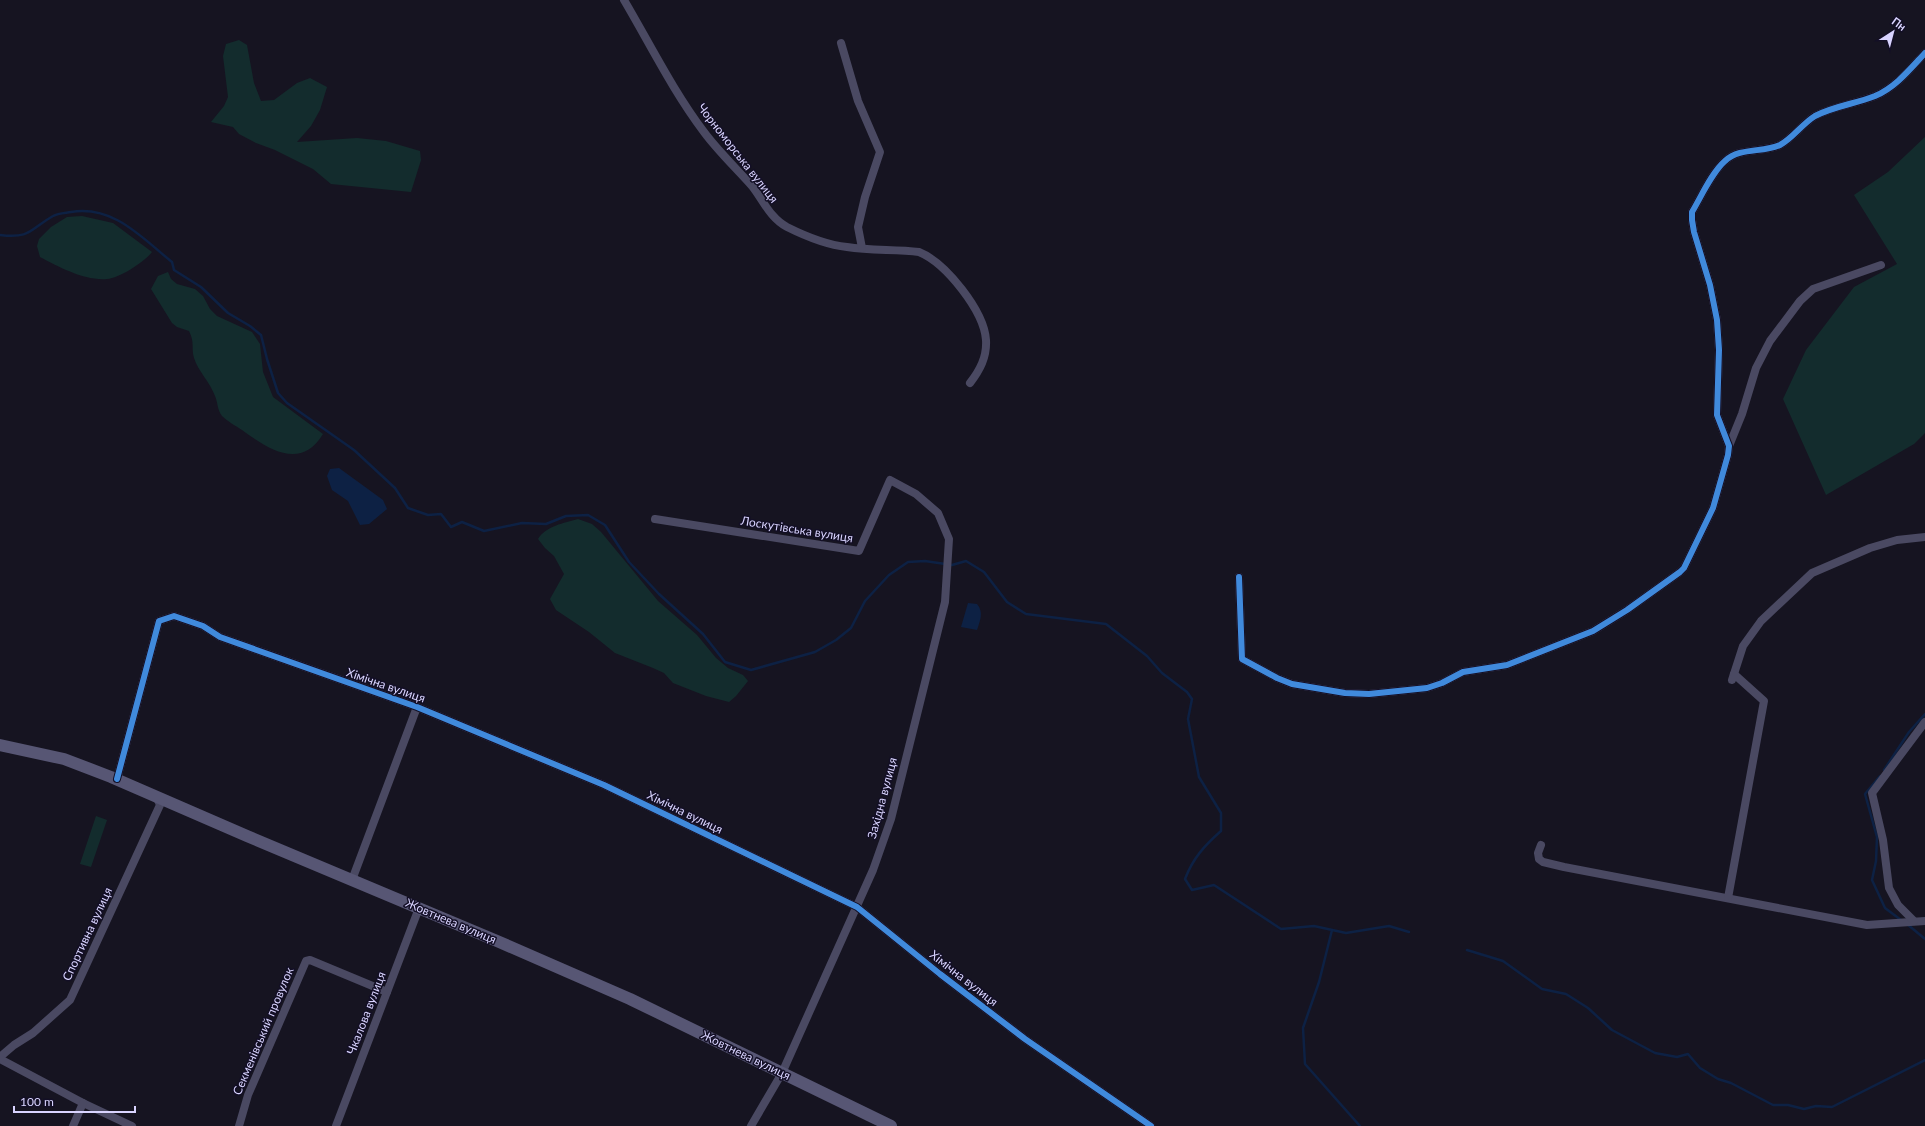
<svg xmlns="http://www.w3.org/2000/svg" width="1925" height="1126" font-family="Lato,sans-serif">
<rect width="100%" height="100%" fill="#161421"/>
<g fill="#132c2d">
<path d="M 239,40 L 247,45 L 254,83 L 261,101 L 274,100 L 297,83 L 310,78 L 327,87 L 320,110 L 311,126 L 297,142 L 357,138 L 386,141 L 420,151 L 421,160 L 411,192 L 331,184 L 313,169 L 275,150 L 256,143 L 239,134 L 233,127 L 211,122 L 224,106 L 228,97 L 223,56 L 226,44 Z"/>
<path d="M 1925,137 L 1925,433 L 1914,444 L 1826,495 L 1783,399 L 1806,350 L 1854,287 L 1897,264 L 1854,195 L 1888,172 Z"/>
<path d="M 82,216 L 113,223 L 152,252 C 144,262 120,278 107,279 C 85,281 59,267 40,257 L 37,246 L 39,239 L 51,227 L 67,217 Z"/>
<path d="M 168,272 L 171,279 L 177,284 L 195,289 L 203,296 L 210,309 L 217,316 L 252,332 L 260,344 L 263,372 L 273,397 L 323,434 C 301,471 268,449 242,430 C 236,426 227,421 222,416 C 217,409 218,403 215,396 C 210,382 198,371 194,358 C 191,347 195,343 189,331 L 177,327 L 172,323 L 151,289 L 158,276 Z"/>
<path d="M 578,519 L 592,524 L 601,532 L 658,601 L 697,635 L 716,658 L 728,668 L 743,675 L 748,681 L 736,696 L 729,702 L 706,696 L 673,683 L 664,673 L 653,668 L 615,653 L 589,632 L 556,610 L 550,599 L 564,574 L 554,556 L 545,548 L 538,539 C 546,526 564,523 578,519 Z"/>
<path d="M 96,816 L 107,820 L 91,867 L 80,864 Z"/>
</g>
<g fill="#0d2144">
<path d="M 339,468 L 383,500 L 387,509 L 369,524 L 360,525 L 348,501 L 332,490 L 327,476 L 330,469 Z"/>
<path d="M 968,603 L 977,604 C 984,612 980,621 977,630 L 961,627 Z"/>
</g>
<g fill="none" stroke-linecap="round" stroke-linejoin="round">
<g stroke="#0d2144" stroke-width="2.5">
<path d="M 0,235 C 31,239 30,229 53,216 C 58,213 65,213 71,212 C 114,205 142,238 172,262 L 174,270 L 201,287 L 228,313 L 250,326 L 261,335 L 267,359 L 278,393 L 287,403 L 354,450 L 395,488 L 408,508 L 428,515 L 441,514 L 451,527 L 462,522 L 484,531 L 522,523 L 546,524 L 566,516 L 588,515 L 605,525 L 629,562 L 659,594 L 703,634 L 725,662 L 751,670 L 815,652 L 836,640 L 851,628 L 865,601 L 889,575 L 908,562 L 925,561 L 952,565 L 966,561 L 984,572 L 1007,602 L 1026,614 L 1106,624 L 1147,656 L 1162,673 L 1187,692 L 1192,699 L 1188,719 L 1199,777 L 1221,813 L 1221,831 C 1205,845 1193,858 1185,879 L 1192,890 L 1214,885 L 1281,929 L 1314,926 L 1346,933 L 1389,926 L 1409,932"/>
<path d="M 1884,770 L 1909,732 L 1925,714"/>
<path d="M 1880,776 L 1865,794 L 1877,837 L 1876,861 L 1872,880 L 1885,908 L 1901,920"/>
<path d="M 1907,924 L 1925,939"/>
<path d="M 1332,930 L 1319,982 L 1303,1028 L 1305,1064 L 1360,1126"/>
<path d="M 1467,950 L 1503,961 L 1542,989 L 1566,994 L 1588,1008 L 1612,1030 L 1655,1053 L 1677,1057 L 1688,1054 L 1700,1068 L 1718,1079 L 1731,1083 L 1773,1105 L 1788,1105 L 1804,1109 L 1816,1106 L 1832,1107 L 1925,1060"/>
</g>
<g stroke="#4a4962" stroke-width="8">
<path d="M 624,0 C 650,44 673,91 704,132 C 718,151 736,168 752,186 C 763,200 770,218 787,227 C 805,236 827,245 847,247 C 871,251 895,249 919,252 C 946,263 984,311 986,340 C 987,357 980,370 970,383"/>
<path d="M 841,43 L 858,101 L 880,152 L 865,197 L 858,227 L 862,248"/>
<path d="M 1729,446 L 1742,414 L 1756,368 L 1770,341 L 1800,301 L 1813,289 L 1881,265"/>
<path d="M 655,519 L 859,551 L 890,480 L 916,494 L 938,513 L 949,539 L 945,602 L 891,819 L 873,870 L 782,1073 L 751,1126"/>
<path d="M 1239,577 L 1242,659 L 1277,678 L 1292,684 L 1345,693 L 1369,694 L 1427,688 L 1442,683 L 1463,672 L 1507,665 L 1593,631 L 1627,610 L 1680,572 L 1684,568 L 1713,508 L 1728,455 L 1729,446 L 1717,415 L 1719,350 L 1717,320 L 1710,285 L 1694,232 L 1692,220 L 1692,212 C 1701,197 1712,172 1725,161 C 1740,147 1762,153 1780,145 C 1792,139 1802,124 1815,116 C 1834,106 1855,104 1875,96 C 1896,87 1910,69 1925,53"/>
<path d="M 1732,680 L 1743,646 L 1761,621 L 1812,573 L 1870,548 L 1897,540 L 1925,537"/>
<path d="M 117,779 L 159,621 L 174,616 L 203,626 L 220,637 L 417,707 L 604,785 L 857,907 L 940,974 L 1025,1039 L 1151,1126"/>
<path d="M 1541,845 L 1538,853 L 1539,859 L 1543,862 L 1564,867 L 1867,925 L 1925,921"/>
<path d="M 352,880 L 417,707"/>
<path d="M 1728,898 L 1764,701 L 1734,674"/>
<path d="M 1914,921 L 1898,905 L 1889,888 L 1883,840 L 1872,793 L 1925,722"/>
<path d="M 0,1057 L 14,1045 L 33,1033 L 70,1000 L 160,805 L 156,796"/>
<path d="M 0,1059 L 83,1103 L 132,1126"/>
<path d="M 73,1126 L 83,1103"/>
<path d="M 239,1126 L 248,1095 L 306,961 L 310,960 L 387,992"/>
<path d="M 336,1126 L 419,908"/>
</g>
<path stroke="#575674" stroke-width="12" d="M 0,745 L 64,759 L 111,777 L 247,836 L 497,941 L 630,999 L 891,1126"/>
<g stroke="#130f26" stroke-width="8">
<g id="cycleway">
<path d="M 1239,577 L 1242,659 L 1277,678 L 1292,684 L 1345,693 L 1369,694 L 1427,688 L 1442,683 L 1463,672 L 1507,665 L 1593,631 L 1627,610 L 1680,572 L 1684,568 L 1713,508 L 1728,455 L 1729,446 L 1717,415 L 1719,350 L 1717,320 L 1710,285 L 1694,232 L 1692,220 L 1692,212 C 1701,197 1712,172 1725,161 C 1740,147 1762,153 1780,145 C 1792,139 1802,124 1815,116 C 1834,106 1855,104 1875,96 C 1896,87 1910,69 1925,53"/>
<path d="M 117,779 L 159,621 L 174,616 L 203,626 L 220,637 L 417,707 L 604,785 L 857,907 L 940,974 L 1025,1039 L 1151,1126"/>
</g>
</g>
<use href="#cycleway" stroke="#408adc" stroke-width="6"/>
</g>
<g text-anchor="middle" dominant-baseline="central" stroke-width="3" stroke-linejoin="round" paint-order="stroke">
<g font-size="12" fill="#d9d4ff" stroke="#130f26">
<text transform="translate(738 153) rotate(52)">Чорноморська вулиця</text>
<text transform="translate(797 529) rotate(9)">Лоскутівська вулиця</text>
<text transform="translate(386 685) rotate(19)">Хімічна вулиця</text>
<text transform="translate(882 798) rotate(-75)">Західна вулиця</text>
<text transform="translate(685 812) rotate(26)">Хімічна вулиця</text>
<text transform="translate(451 921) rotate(23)">Жовтнева вулиця</text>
<text transform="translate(87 934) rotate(-65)">Спортивна вулиця</text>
<text transform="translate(964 978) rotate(38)">Хімічна вулиця</text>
<text transform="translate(366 1013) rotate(-69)">Чкалова вулиця</text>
<text transform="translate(263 1031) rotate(-67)">Секменівський провулок</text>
<text transform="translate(746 1055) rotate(26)">Жовтнева вулиця</text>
</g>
</g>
<g transform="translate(1893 32) rotate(36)" stroke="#130f26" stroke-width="3" paint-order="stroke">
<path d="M0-3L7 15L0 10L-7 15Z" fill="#d9d4ff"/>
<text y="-6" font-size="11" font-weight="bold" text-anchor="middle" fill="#d9d4ff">Пн</text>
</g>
<path d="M14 1106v6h121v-6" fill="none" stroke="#d9d4ff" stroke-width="2"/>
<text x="20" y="1106" font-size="12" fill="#d9d4ff" stroke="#130f26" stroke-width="3" paint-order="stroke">100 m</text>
</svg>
